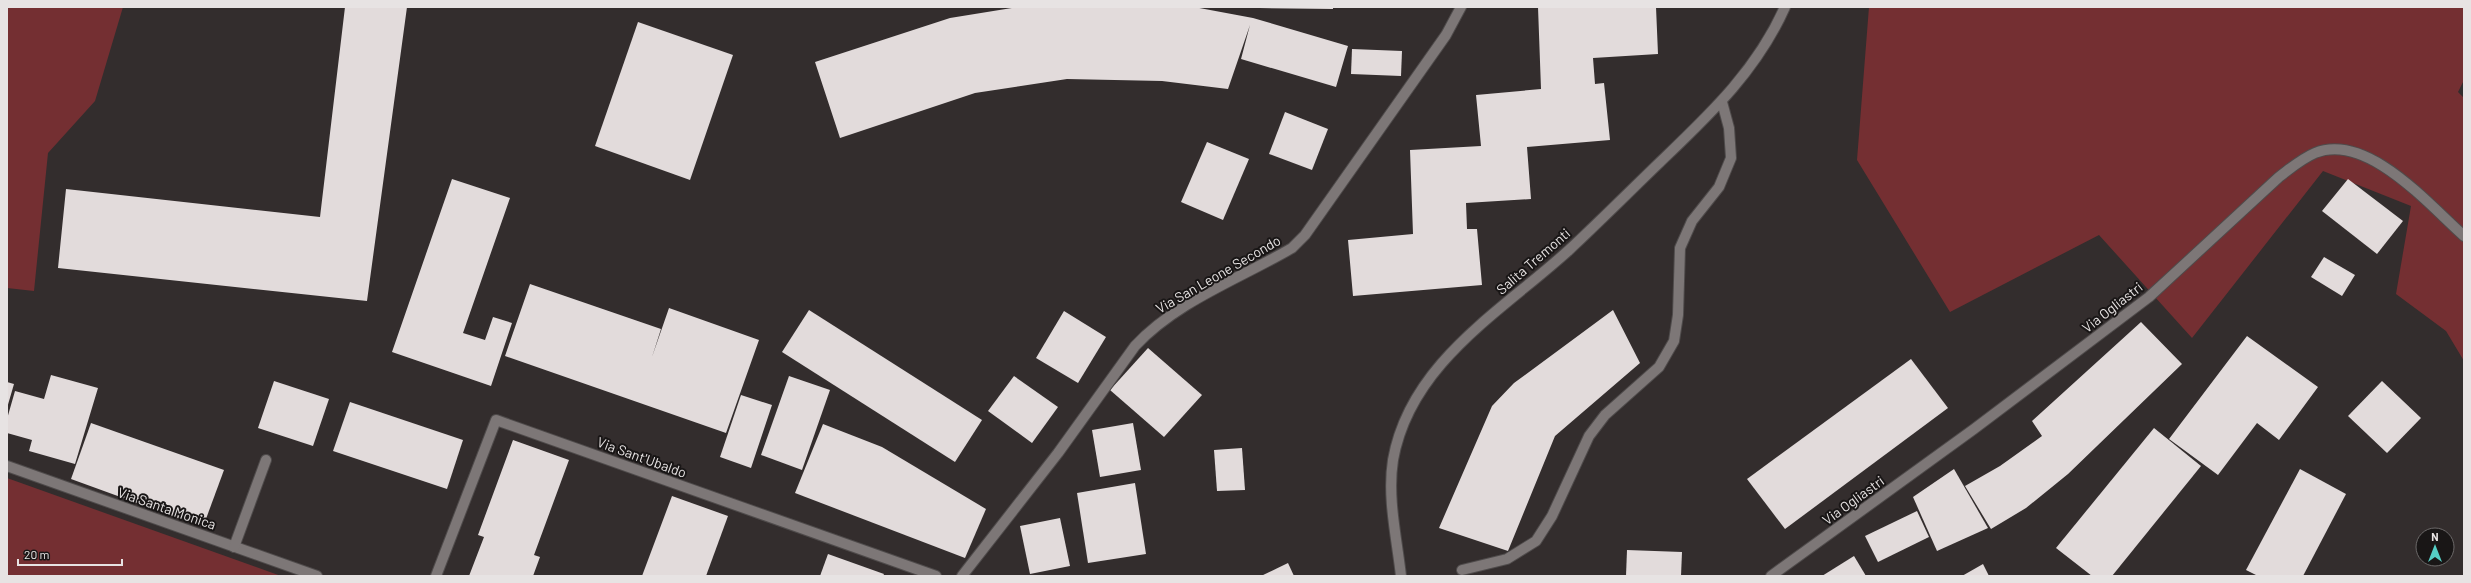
<svg xmlns="http://www.w3.org/2000/svg" width="2471" height="583" font-family="Barlow,sans-serif">
<rect width="100%" height="100%" fill="#332d2d"/>
<g fill="#742f32">
<path d="M 7,7 L 123,7 L 95,101 L 48,153 L 34,291 L 7,288 Z"/>
<path d="M 1869,7 L 2464,7 L 2464,80 L 2458,92 L 2464,98 L 2464,361 L 2446,331 L 2396,294 L 2411,206 L 2323,171 L 2192,338 L 2099,235 L 1950,312 L 1857,160 Z"/>
<path d="M 7,478 L 281,576 L 7,576 Z"/>
</g>
<g fill="#e2dbdb">
<path d="M 345,7 L 407,7 L 367,301 L 58,268 L 66,189 L 320,217 Z"/>
<path d="M 1018,7 L 1194,7 L 1253,18 L 1348,46 L 1336,87 L 1241,59 L 1250,25 L 1228,89 L 1162,81 L 1067,79 L 975,93 L 840,138 L 815,62 L 950,18 Z"/>
<path d="M 1260,7 L 1333,7 L 1333,9 L 1260,8 Z"/>
<path d="M 1538,7 L 1656,7 L 1658,54 L 1593,58 L 1595,84 L 1604,83 L 1610,140 L 1527,147 L 1531,199 L 1466,203 L 1467,229 L 1477,229 L 1482,285 L 1353,296 L 1348,240 L 1413,234 L 1410,150 L 1481,146 L 1476,95 L 1541,89 Z"/>
<path d="M 638,22 L 733,55 L 690,180 L 595,146 Z"/>
<path d="M 1352,49 L 1402,51 L 1401,76 L 1351,74 Z"/>
<path d="M 1285,112 L 1328,129 L 1312,170 L 1269,154 Z"/>
<path d="M 1207,142 L 1249,159 L 1223,220 L 1181,202 Z"/>
<path d="M 452,179 L 510,198 L 463,333 L 485,340 L 493,317 L 512,323 L 491,386 L 392,352 Z"/>
<path d="M 2348,179 L 2403,221 L 2377,254 L 2322,211 Z"/>
<path d="M 2324,257 L 2355,275 L 2342,296 L 2311,277 Z"/>
<path d="M 530,284 L 661,329 L 652,357 L 669,308 L 759,340 L 726,433 L 505,356 Z"/>
<path d="M 809,310 L 982,420 L 955,462 L 782,352 Z"/>
<path d="M 1613,310 L 1640,363 L 1555,436 L 1508,551 L 1439,528 L 1492,406 L 1514,383 Z"/>
<path d="M 1064,311 L 1106,337 L 1078,383 L 1036,358 Z"/>
<path d="M 2141,322 L 2182,364 L 2068,474 L 2026,508 L 1991,529 L 1965,486 L 2000,466 L 2042,436 L 2032,421 Z"/>
<path d="M 2247,336 L 2318,387 L 2279,440 L 2257,423 L 2218,475 L 2169,439 Z"/>
<path d="M 1148,348 L 1202,395 L 1164,437 L 1110,390 Z"/>
<path d="M 1911,359 L 1948,408 L 1785,529 L 1747,479 Z"/>
<path d="M 51,375 L 98,388 L 75,464 L 29,451 L 32,440 L 7,433 L 7,419 L 15,391 L 44,399 Z"/>
<path d="M 789,376 L 830,390 L 802,470 L 761,455 Z"/>
<path d="M 1014,376 L 1058,407 L 1032,443 L 988,411 Z"/>
<path d="M 274,381 L 329,399 L 313,446 L 258,428 Z"/>
<path d="M 2382,381 L 2421,418 L 2387,453 L 2348,416 Z"/>
<path d="M 7,382 L 14,384 L 7,408 Z"/>
<path d="M 741,395 L 772,405 L 751,468 L 720,457 Z"/>
<path d="M 350,402 L 463,440 L 447,489 L 333,451 Z"/>
<path d="M 91,423 L 224,470 L 203,527 L 71,479 Z"/>
<path d="M 1133,423 L 1141,470 L 1100,477 L 1092,430 Z"/>
<path d="M 823,424 L 882,447 L 986,509 L 965,558 L 795,493 Z"/>
<path d="M 2154,428 L 2201,466 L 2112,576 L 2092,576 L 2056,548 Z"/>
<path d="M 513,440 L 569,460 L 534,555 L 540,557 L 533,576 L 469,576 L 484,537 L 478,535 Z"/>
<path d="M 1242,448 L 1245,490 L 1217,491 L 1214,450 Z"/>
<path d="M 1954,469 L 1988,528 L 1937,551 L 1913,497 Z"/>
<path d="M 2300,469 L 2346,494 L 2303,576 L 2258,576 L 2246,570 Z"/>
<path d="M 1135,483 L 1146,554 L 1088,563 L 1077,493 Z"/>
<path d="M 672,496 L 728,516 L 706,576 L 642,576 Z"/>
<path d="M 1917,511 L 1929,537 L 1878,562 L 1865,536 Z"/>
<path d="M 1060,518 L 1070,566 L 1030,574 L 1020,526 Z"/>
<path d="M 1627,550 L 1682,552 L 1681,576 L 1626,576 Z"/>
<path d="M 828,554 L 884,574 L 883,576 L 820,576 Z"/>
<path d="M 1854,556 L 1866,576 L 1822,576 Z"/>
<path d="M 1288,563 L 1294,576 L 1261,576 Z"/>
<path d="M 1983,564 L 1989,576 L 1962,576 Z"/>
</g>
<g fill="none" stroke-linecap="round" stroke-linejoin="round">
<g stroke="#4f4b4b" stroke-width="12">
<g id="minor">
<path d="M 7,466 L 317,576"/>
<path d="M 234,547 L 266,460"/>
<path d="M 1462,570 L 1507,559 L 1536,541 L 1552,516 L 1589,436 L 1605,415 L 1659,367 L 1674,341 L 1678,315 L 1680,248 L 1692,221 L 1719,187 L 1731,158 L 1729,128 L 1722,102"/>
<path d="M 436,576 L 496,420 L 936,576"/>
<path d="M 962,576 L 1058,453 L 1135,346 C 1177,301 1239,279 1292,248 L 1305,235 L 1446,35 L 1461,7"/>
<path d="M 1401,576 C 1397,539 1387,498 1393,460 C 1410,363 1502,311 1569,250 C 1599,222 1628,193 1658,164 C 1708,116 1756,72 1785,7"/>
<path d="M 1771,576 L 1974,429 L 2149,297 L 2279,177 C 2291,168 2301,159 2315,153 C 2367,132 2428,204 2464,236"/>
</g>
</g>
<use href="#minor" stroke="#7d7777" stroke-width="10"/>
</g>
<g text-anchor="middle" dominant-baseline="central" stroke-width="4" stroke-linejoin="round" paint-order="stroke">
<g font-size="14" fill="#e7e3e3" stroke="#191616">
<text transform="translate(1533 261) rotate(-41)">Salita Tremonti</text>
<text transform="translate(1218 274) rotate(-30)">Via San Leone Secondo</text>
<text transform="translate(2112 307) rotate(-38)">Via Ogliastri</text>
<text transform="translate(642 457) rotate(20)">Via Sant'Ubaldo</text>
<text transform="translate(1853 500) rotate(-36)">Via Ogliastri</text>
<text transform="translate(167 508) rotate(19)">Via Santa Monica</text>
</g>
</g>
<rect width="2471" height="583" fill="none" stroke="#e7e3e3" stroke-width="16"/>
<g transform="translate(2435 547)"><circle r="19" fill="#191616" stroke="#6b6868"/>
<path d="M0-3L7 15L0 10L-7 15Z" fill="#55cec5"/>
<text y="-6" font-size="11" font-weight="bold" text-anchor="middle" fill="#e7e3e3">N</text>
</g>
<path d="M18 559v6h104v-6" fill="none" stroke="#e7e3e3" stroke-width="2"/>
<text x="24" y="559" font-size="12" fill="#e7e3e3" stroke="#191616" stroke-width="3" paint-order="stroke">20 m</text>
</svg>
